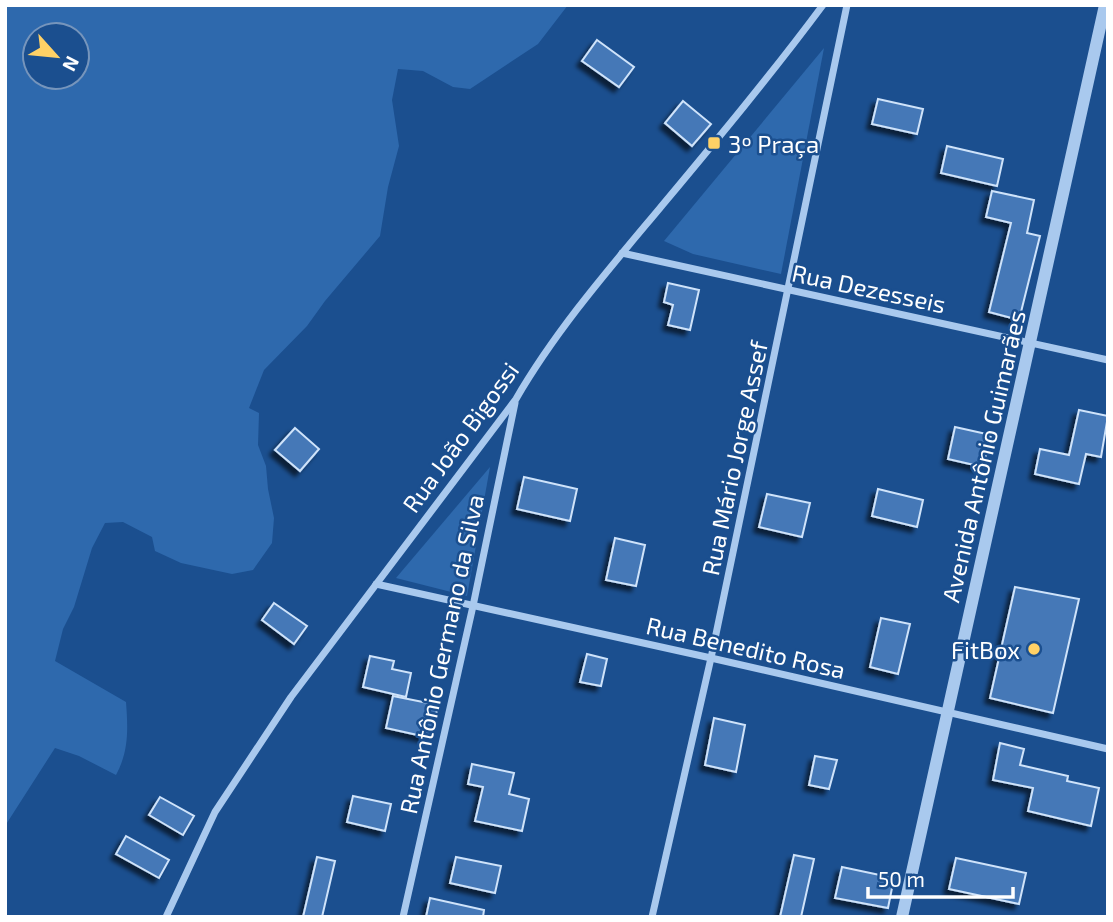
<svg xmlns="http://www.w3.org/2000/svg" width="1113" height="922" font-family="'Exo 2',sans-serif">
<defs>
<filter id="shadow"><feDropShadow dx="-5" dy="5" stdDeviation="2" flood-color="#0009"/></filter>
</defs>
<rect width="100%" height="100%" fill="#1b4f8f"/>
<g fill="#2e69ad" fill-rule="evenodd">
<path d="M 5,5 L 568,5 L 538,44 L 470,89 L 453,87 L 423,71 L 398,69 L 392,100 L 399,146 L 388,187 L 380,236 L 325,301 L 307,326 L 264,370 L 249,408 L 259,413 L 258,445 L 266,466 L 268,489 L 274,518 L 272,543 L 253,570 L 232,574 L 181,563 L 155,551 L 152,537 L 123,522 L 105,523 L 92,548 L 74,607 L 63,629 L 55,661 L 126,702 C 128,729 129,751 116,775 L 79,756 L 55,748 L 5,826 ZM 35,35 L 77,35 L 77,77 L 35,77 Z"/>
<path d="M 824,48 L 781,274 L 693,254 L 664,241 Z"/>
<path d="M 490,467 L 467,596 L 396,578 Z"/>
</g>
<g fill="#4478b7" stroke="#cfe3fa" stroke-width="2" filter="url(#shadow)">
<path d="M 597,40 L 634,67 L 619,87 L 582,61 Z"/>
<path d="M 878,99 L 923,109 L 917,134 L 872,124 Z"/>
<path d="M 683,101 L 711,124 L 692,146 L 665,123 Z"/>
<path d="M 947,146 L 1003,159 L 997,186 L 941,173 Z"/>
<path d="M 992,191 L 1034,200 L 1027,233 L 1040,236 L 1019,320 L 989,312 L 1011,223 L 986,217 Z"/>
<path d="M 668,283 L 699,290 L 690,330 L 668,325 L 673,305 L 664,302 Z"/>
<path d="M 1079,410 L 1108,416 L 1101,457 L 1086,454 L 1079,484 L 1035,474 L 1040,449 L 1069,455 Z"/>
<path d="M 955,427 L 991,435 L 983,467 L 948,459 Z"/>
<path d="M 295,428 L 319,449 L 300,471 L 275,450 Z"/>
<path d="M 524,477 L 577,489 L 570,521 L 517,509 Z"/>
<path d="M 878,489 L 923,500 L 917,527 L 872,516 Z"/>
<path d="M 767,494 L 810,503 L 802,537 L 759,527 Z"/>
<path d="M 615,538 L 645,545 L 636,586 L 606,580 Z"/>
<path d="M 1015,587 L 1079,599 L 1053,713 L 990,698 Z"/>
<path d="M 274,603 L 307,626 L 294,644 L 262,620 Z"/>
<path d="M 881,618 L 910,624 L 898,674 L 870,667 Z"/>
<path d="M 587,654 L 607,659 L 601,686 L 580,682 Z"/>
<path d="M 370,656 L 394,661 L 392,669 L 411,673 L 406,697 L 363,687 Z"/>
<path d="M 393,696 L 438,705 L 431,738 L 386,728 Z"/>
<path d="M 714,718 L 745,725 L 736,772 L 705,765 Z"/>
<path d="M 1000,743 L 1024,749 L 1020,765 L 1068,776 L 1067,781 L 1099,788 L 1091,826 L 1028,811 L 1033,788 L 993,780 Z"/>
<path d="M 815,756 L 837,760 L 829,789 L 809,785 Z"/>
<path d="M 472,764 L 514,773 L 509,794 L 529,799 L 522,831 L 475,821 L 483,787 L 468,784 Z"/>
<path d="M 353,796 L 391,804 L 385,831 L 347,822 Z"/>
<path d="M 160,797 L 194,816 L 183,835 L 149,815 Z"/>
<path d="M 126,836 L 169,860 L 159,878 L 116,854 Z"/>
<path d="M 794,855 L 814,859 L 801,917 L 780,917 Z"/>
<path d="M 317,857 L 335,861 L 322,917 L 303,917 Z"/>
<path d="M 456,857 L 501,866 L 495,893 L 450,883 Z"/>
<path d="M 956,858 L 1026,873 L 1019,904 L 949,889 Z"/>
<path d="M 842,867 L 894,878 L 888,908 L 835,898 Z"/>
<path d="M 430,898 L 484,910 L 483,917 L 426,917 Z"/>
</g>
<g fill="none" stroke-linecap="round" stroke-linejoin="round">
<g stroke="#a9c9ee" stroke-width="7">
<path d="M 622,253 L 1108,360"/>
<path d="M 376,584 L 711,658 L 1108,749"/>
<path d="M 166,917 L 215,812 L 291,697 L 516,399 C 556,330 609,269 660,208 C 715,142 771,75 823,5"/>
<path d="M 403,917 L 473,606 L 515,403"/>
<path d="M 652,917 L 711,658 L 847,5"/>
</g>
<path stroke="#a9c9ee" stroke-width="12" d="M 902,917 L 1105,5"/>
</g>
<g fill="#ffd166" stroke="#1b4f8f" stroke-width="2.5">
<rect x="707" y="136" width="14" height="14" rx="3.5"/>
<circle cx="1034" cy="649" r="7"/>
</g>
<g text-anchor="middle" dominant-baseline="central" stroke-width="5" stroke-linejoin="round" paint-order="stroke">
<g font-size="24" fill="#fff" stroke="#1b4f8f" text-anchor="start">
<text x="728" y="143">3º Praça</text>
<text x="1020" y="649" text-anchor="end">FitBox</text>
</g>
<g font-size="24" fill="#fff" stroke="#1b4f8f">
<text transform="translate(869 288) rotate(12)">Rua Dezesseis</text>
<text transform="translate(460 437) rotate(-54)">Rua João Bigossi</text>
<text transform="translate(983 456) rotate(-77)">Avenida Antônio Guimarães</text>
<text transform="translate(734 458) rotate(-78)">Rua Mário Jorge Assef</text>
<text transform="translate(746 647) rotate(13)">Rua Benedito Rosa</text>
<text transform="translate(441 654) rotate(-78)">Rua Antônio Germano da Silva</text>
</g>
</g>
<rect width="1113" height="922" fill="none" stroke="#ffffff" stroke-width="14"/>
<g transform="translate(56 56) rotate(117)"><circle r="33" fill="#1b4f8f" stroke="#7695bc" stroke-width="2"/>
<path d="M0-5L12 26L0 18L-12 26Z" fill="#ffd166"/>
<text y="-10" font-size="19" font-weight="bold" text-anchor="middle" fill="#ffffff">N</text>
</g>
<path d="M868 887v10h145v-10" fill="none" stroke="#ffffff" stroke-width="3.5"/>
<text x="878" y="887" font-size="21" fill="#ffffff" stroke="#1b4f8f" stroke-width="5" paint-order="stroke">50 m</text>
</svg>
